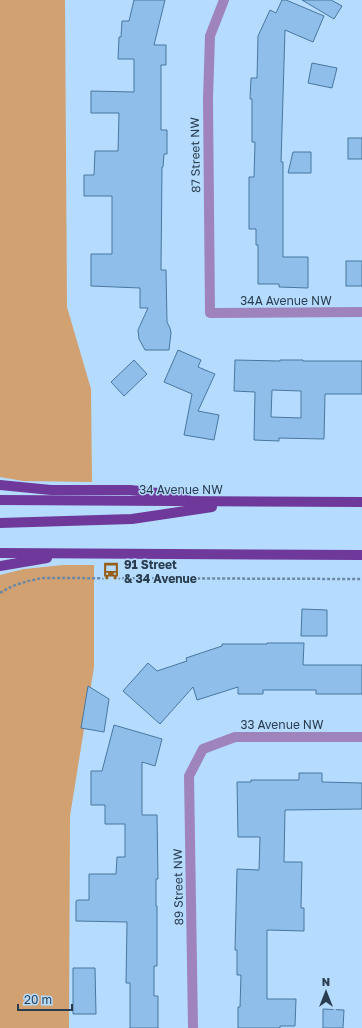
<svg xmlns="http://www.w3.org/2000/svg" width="362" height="1028" font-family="'Golos Text',sans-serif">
<rect width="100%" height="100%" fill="#b5dcff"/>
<g fill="#d1a172">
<path d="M 0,0 L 65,0 L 67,307 L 91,389 L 92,482 L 23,481 L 0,477 Z"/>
<path d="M 63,565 L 94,565 L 94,667 L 70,816 L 69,1028 L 0,1028 L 0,575 L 24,569 Z"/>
</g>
<g fill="#8ebee9" stroke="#49779f" fill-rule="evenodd">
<path d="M 134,0 L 165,0 L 154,45 L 166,45 L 166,65 L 161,65 L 161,130 L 167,130 L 167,154 L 164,154 L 163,167 L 162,167 L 161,270 L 166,270 L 167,322 L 170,328 L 171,333 L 169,350 L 145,350 L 139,339 L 138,330 L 148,308 L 140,308 L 140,288 L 91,286 L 91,254 L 112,254 L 112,196 L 84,196 L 84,175 L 94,175 L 95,151 L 118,151 L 119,113 L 91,113 L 91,91 L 134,92 L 134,59 L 118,59 L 119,37 L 121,37 L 122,21 L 129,21 Z"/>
<path d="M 282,0 L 286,0 L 324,16 L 313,42 L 285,30 L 281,162 L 283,162 L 283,257 L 308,257 L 308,288 L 279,287 L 279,284 L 258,284 L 258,245 L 256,245 L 256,229 L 249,229 L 249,177 L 254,177 L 255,142 L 252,142 L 252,99 L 250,99 L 251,78 L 257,78 L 258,36 L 270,10 L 276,13 Z"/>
<path d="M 302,0 L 331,0 L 342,6 L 334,19 Z"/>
<path d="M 312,63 L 337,68 L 332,88 L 308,83 Z"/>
<rect x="348" y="138" width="14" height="21"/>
<path d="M 293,152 L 311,152 L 311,173 L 288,173 Z"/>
<rect x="346" y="261" width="16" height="25"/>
<path d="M 178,350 L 201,360 L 198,367 L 215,374 L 198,411 L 219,415 L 214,440 L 184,435 L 192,394 L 164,382 Z"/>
<path d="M 134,360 L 147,374 L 124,396 L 111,382 Z"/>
<path d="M 235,360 L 280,361 L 280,360 L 303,360 L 303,361 L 362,361 L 362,394 L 325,394 L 324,439 L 279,438 L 279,441 L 254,440 L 255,392 L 234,391 ZM 272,390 L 301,391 L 301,418 L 271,417 Z"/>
<path d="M 302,609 L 327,610 L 327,636 L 301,636 Z"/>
<path d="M 267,643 L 304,643 L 303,665 L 362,665 L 362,694 L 316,694 L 316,690 L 263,690 L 263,694 L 238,694 L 238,687 L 197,700 L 193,687 L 160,724 L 123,691 L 148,663 L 157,671 L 187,661 L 186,658 L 222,646 L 222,644 L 267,644 Z"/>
<path d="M 88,686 L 109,699 L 104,732 L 81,728 Z"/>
<path d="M 114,725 L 162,739 L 155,766 L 142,762 L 142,815 L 157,815 L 158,879 L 156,879 L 156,906 L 157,906 L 157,966 L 154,966 L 154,996 L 158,996 L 158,1028 L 130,1028 L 130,983 L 126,983 L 127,922 L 76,921 L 76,901 L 78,900 L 89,900 L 89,874 L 116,874 L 117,857 L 125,857 L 125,824 L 105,824 L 105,805 L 91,805 L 91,771 L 102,771 Z"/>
<path d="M 299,773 L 322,773 L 322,782 L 362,783 L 362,809 L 285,810 L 284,862 L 302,862 L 301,908 L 304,908 L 304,931 L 267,930 L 267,999 L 296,999 L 295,1026 L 280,1026 L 280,1028 L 238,1028 L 238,1007 L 240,1007 L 241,975 L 237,975 L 237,950 L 235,950 L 237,869 L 259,870 L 260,837 L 238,837 L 237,782 L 251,782 L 251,780 L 299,780 Z"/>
<path d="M 73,968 L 95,968 L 96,1014 L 73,1014 Z"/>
<path d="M 323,1009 L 344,1010 L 343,1028 L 323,1028 Z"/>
</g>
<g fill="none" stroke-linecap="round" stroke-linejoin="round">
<path stroke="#6c88a2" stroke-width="2.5" stroke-dasharray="3 2" stroke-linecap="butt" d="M 0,593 C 14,584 27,581 43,578 L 362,579"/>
<g stroke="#9e84ba" stroke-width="10">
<path d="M 224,0 L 210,36 L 208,99 L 210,313 L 362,312"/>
<path d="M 193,1028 L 189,776 L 203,749 L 235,737 L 362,737"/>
</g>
<g stroke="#6f399c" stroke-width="10">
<path d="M 0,485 L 51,490 L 130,490 L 186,496"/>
<path d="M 0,500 L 362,502"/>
<path d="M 0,523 L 132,519 L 212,507"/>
<path d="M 0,553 L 362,555"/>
<path d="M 0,566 L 47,558"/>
</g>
</g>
<defs>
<g id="bus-bare" transform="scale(1.38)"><path d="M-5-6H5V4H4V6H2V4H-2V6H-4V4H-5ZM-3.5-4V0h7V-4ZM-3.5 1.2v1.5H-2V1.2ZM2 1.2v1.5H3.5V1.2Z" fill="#965e18" stroke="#b5dcff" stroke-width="2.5" paint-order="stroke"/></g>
</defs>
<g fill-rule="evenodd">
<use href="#bus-bare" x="111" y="571"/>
</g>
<g text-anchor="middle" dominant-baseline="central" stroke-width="3" stroke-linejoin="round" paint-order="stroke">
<g font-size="12" fill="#2a3d4f" stroke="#b5dcff">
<text transform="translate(195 155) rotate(-91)">87 Street NW</text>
<text x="286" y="300">34A Avenue NW</text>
<text x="181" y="489">34 Avenue NW</text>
<text x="282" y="724">33 Avenue NW</text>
<text transform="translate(178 887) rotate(-91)">89 Street NW</text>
</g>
<g font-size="12" font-weight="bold" fill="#2a3d4f" stroke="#b5dcff" text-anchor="start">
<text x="124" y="564">91 Street<tspan x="124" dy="14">&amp; 34 Avenue</tspan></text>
</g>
</g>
<g transform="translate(326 992)" stroke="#b5dcff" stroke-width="3" paint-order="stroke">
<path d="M0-3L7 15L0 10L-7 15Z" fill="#2a3d4f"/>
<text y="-6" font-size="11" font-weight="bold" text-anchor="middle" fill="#2a3d4f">N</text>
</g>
<path d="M18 1004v6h54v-6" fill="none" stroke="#2a3d4f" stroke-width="2"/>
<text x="24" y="1004" font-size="12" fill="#2a3d4f" stroke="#b5dcff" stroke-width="3" paint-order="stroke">20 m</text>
</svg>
